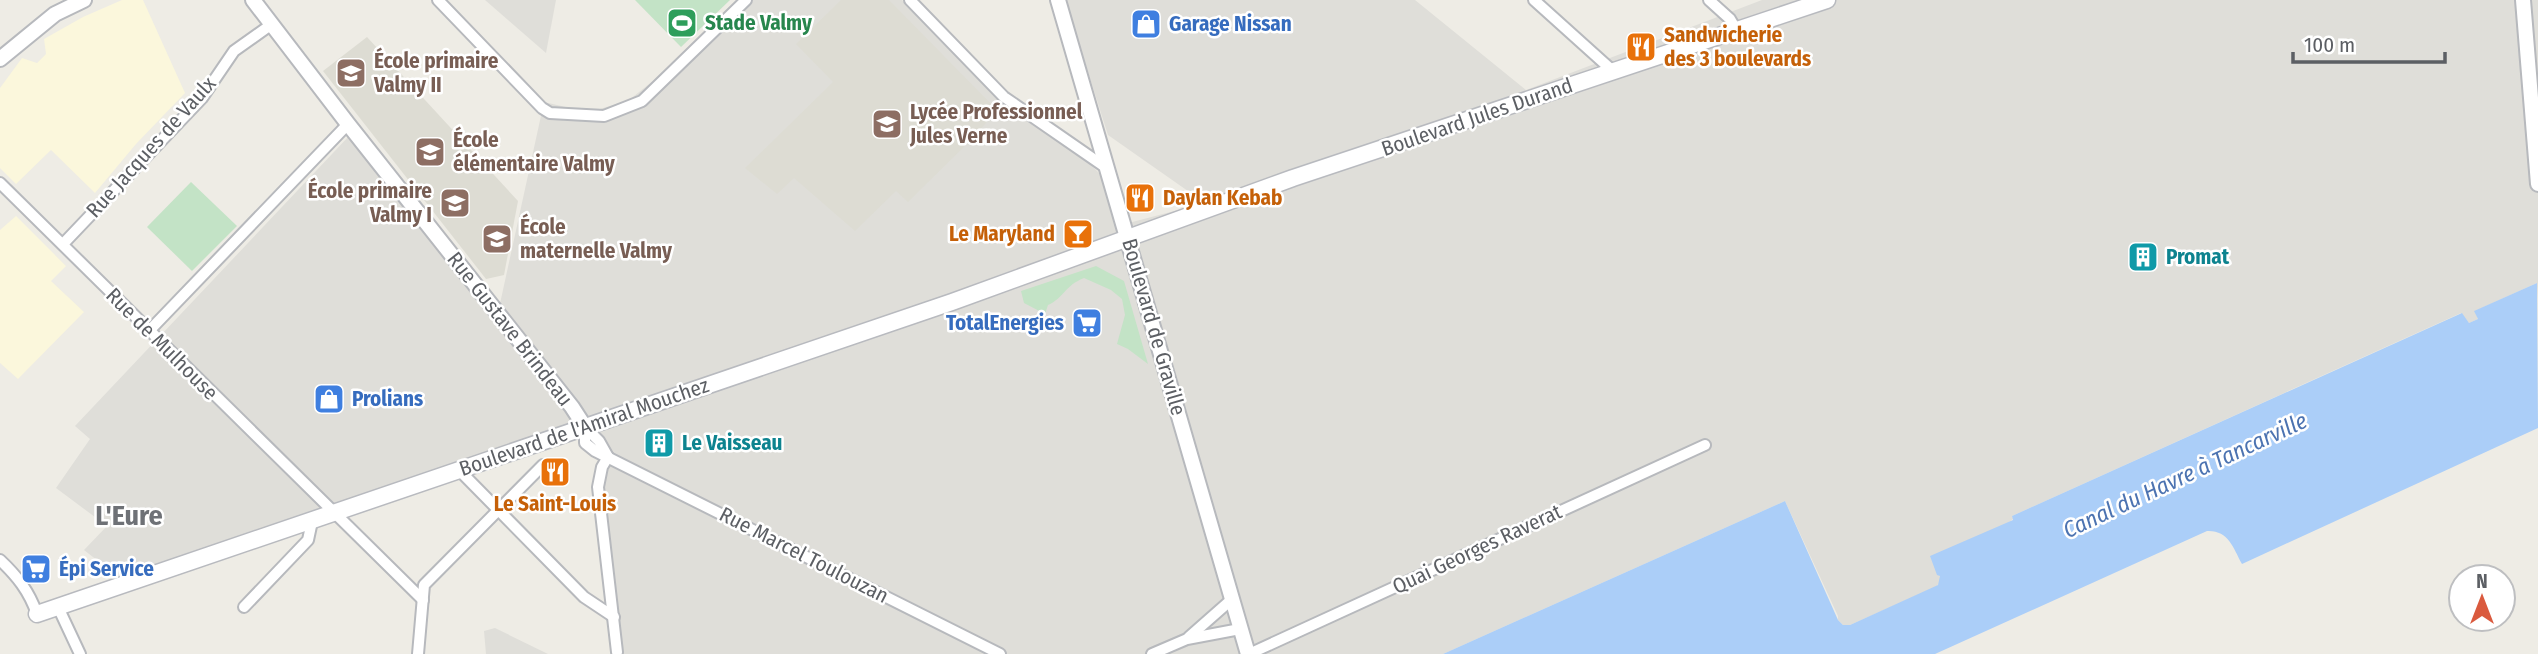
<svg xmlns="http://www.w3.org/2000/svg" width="2538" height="654" font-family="'Fira Sans Condensed',sans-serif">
<rect width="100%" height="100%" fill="#eeece5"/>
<g fill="#fbf7dc">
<path d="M 122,0 L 143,0 L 185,93 L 136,144 L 95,193 L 51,150 L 16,184 L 0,168 L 0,88 L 22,58 L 37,63 L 46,54 L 44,39 L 83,17 Z"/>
<path d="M 16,216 L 66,266 L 51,281 L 84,312 L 18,379 L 0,363 L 0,230 Z"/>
</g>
<g fill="#dfded9">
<path d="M 485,0 L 556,0 L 546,53 Z"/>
<path d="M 737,0 L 902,0 L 1005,104 L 1085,159 L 1103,177 L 1117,226 L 1205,203 L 1108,135 L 1065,0 L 1415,0 L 1526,90 L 1762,0 L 2538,0 L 2538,298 L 2537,283 L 2475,311 L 2478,319 L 2469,323 L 2461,313 L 2012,516 L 2013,519 L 1940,576 L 1940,582 L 1936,587 L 1850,625 L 1843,625 L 1838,620 L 1838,616 L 1785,501 L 1443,654 L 618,654 L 598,487 L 608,457 L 585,443 L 585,427 L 119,586 L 116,575 L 84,550 L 107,526 L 56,488 L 90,439 L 75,426 L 350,135 L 496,322 L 544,102 L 574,109 L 600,109 L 629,100 L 653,81 Z"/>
<path d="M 495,628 L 548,654 L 486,654 L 484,631 Z"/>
</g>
<g fill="#dddcd3">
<path d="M 841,0 L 889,0 L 997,110 L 973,138 L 908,202 L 896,191 L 855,231 L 794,178 L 777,194 L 745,168 L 833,82 L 796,44 Z"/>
<path d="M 367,37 L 518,201 L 504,275 L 486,279 L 323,71 Z"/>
</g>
<g fill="#c3e3c6">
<path d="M 635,0 L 730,0 L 681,47 Z"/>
<path d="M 191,182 L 237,226 L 192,271 L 147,227 Z"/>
<path d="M 1096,266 L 1124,281 L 1148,364 L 1128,349 L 1117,344 L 1125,315 L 1122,299 L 1111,290 L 1084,278 C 1064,286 1064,298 1048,305 L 1045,314 L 1024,303 L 1021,291 Z"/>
</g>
<path fill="#abcef8" d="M 2537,283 L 2538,428 L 2242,564 C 2233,547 2228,530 2207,531 L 1935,654 L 1443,654 L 1785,501 L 1838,620 L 1843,625 L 1850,625 L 1938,585 L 1940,576 L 1937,575 L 1930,556 L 2013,520 L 2012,516 L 2462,313 L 2469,323 L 2478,319 L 2474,311 Z"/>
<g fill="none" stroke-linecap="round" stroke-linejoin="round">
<g stroke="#b7b9bd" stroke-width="14">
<g id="minor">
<path d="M 438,0 L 542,108 L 550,113 L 604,116 L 642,101 L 746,0"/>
<path d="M 910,0 L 1004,97 L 1108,169"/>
<path d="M 1534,0 L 1614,72"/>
<path d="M 1709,0 L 1730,19 L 1737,31"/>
<path d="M 0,183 L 423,600"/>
<path d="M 63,244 L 202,98 L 234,51 L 272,24"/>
<path d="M 148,332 L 348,124"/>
<path d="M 585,427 L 585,443 L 595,451 L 1000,654"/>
<path d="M 585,427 L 599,441 L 608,457"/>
<path d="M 608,457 L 602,467 L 598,487 L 617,652"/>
<path d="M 459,470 L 584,597 L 614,617"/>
<path d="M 0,560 C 17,576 29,591 37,614"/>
<path d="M 58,607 L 80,654"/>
<path d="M 244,607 L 308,540 L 311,526 L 309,521"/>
<path d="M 1189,637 L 1231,600"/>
<path d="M 418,654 L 424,585 L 543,465"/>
<path d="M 1152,654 L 1187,639 L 1240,629"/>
<path d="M 1249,654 L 1705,445"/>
</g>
</g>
<g stroke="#b7b9bd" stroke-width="18">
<g id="tertiary">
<path d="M 253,0 L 348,124 L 572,407 L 585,427"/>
<path d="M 1058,0 L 1248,654"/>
<path d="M 2523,0 L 2538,184"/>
<path d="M 0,59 L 55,14 L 84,0"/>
</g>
</g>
<g stroke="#b8babf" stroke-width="19">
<path id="secondary" d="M 37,614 L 952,302 L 1293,178 L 1827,0"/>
</g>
<use href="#minor" stroke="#fff" stroke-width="10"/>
<use href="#tertiary" stroke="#fff" stroke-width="14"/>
<use href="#secondary" stroke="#fff" stroke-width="16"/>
</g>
<defs>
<g id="stadium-square" transform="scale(1.575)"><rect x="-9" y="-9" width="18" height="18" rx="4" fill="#2e9e5b" stroke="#fff"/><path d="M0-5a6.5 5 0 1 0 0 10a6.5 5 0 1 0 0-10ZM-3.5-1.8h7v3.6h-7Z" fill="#fff"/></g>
<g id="shop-square" transform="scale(1.575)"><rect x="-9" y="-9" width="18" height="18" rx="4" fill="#3f7fe0" stroke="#fff"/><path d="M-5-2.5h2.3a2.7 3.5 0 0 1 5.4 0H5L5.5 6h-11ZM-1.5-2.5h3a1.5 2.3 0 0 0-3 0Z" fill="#fff"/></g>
<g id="restaurant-square" transform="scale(1.575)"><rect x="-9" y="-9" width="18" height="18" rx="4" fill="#e8710a" stroke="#fff"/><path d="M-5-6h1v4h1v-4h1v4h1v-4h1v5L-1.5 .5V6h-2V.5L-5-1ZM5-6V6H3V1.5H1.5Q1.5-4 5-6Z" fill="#fff"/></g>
<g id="school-square" transform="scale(1.575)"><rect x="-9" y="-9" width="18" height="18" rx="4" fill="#8d6e63" stroke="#fff"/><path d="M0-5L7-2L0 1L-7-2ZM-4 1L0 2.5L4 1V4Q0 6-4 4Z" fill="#fff"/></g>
<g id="bar-square" transform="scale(1.575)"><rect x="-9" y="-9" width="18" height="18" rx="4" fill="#e8710a" stroke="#fff"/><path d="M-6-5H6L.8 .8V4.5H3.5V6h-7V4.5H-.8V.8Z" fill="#fff"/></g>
<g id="building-square" transform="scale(1.575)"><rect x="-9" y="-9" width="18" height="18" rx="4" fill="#0f9aa8" stroke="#fff"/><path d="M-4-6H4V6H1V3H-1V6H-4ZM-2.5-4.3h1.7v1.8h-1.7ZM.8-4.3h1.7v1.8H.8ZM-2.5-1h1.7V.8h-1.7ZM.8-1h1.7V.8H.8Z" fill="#fff"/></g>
<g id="supermarket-square" transform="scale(1.575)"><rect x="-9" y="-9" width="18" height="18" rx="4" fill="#3f7fe0" stroke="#fff"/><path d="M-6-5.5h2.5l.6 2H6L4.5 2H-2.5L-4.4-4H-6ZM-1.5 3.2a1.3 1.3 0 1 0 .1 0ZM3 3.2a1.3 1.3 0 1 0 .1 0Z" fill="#fff"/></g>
</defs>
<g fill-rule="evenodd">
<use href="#stadium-square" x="682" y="23"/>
<use href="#shop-square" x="1146" y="24"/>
<use href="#restaurant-square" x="1641" y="47"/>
<use href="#school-square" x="351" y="73"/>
<use href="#school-square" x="887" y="124"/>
<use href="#school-square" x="430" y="152"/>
<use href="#restaurant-square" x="1140" y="198"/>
<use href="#school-square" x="455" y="203"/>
<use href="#bar-square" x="1078" y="234"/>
<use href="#school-square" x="497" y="239"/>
<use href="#building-square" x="2143" y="257"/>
<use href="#supermarket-square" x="1087" y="323"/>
<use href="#shop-square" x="329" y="399"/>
<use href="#building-square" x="659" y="443"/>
<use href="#restaurant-square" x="555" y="472"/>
<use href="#supermarket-square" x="36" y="569"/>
</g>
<g text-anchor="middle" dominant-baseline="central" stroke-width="5" stroke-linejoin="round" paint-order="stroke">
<g font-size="21" font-weight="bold" fill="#27864d" stroke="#fff" text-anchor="start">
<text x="705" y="23">Stade Valmy</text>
</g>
<g font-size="21" font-weight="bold" fill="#366cbe" stroke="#fff" text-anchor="start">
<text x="1169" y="24">Garage Nissan</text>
<text x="1064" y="323" text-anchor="end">TotalEnergies</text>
<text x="352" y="399">Prolians</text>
<text x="59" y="569">Épi Service</text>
</g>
<g font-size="21" font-weight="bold" fill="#c56008" stroke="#fff" text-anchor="start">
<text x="1664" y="35">Sandwicherie<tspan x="1664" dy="24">des 3 boulevards</tspan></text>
<text x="1163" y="198">Daylan Kebab</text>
<text x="1055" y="234" text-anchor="end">Le Maryland</text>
<text x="555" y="504" text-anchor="middle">Le Saint-Louis</text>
</g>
<g font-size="21" font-weight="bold" fill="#785e54" stroke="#fff" text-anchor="start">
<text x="374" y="61">École primaire<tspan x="374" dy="24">Valmy II</tspan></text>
<text x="910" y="112">Lycée Professionnel<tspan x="910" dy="24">Jules Verne</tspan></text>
<text x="453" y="140">École<tspan x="453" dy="24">élémentaire Valmy</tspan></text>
<text x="432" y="191" text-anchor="end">École primaire<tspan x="432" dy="24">Valmy I</tspan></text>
<text x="520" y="227">École<tspan x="520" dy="24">maternelle Valmy</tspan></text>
</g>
<g font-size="21" fill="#5c5f64" stroke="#fff">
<text transform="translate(1477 117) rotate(-19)">Boulevard Jules Durand</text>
<text transform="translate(151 147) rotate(-48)">Rue Jacques de Vaulx</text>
<text transform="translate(1154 327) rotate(74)">Boulevard de Graville</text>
<text transform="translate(510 329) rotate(52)">Rue Gustave Brindeau</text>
<text transform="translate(162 344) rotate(45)">Rue de Mulhouse</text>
<text transform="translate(584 427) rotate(-19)">Boulevard de l'Amiral Mouchez</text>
<text transform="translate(1477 549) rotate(-25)">Quai Georges Raverat</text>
<text transform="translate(804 555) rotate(27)">Rue Marcel Toulouzan</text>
</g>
<g font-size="21" font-weight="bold" fill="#0d838f" stroke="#fff" text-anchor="start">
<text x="2166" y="257">Promat</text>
<text x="682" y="443">Le Vaisseau</text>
</g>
<g font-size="23" font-style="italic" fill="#4c73b1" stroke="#fff">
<text transform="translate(2185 475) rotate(-25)">Canal du Havre à Tancarville</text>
</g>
<g font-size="28" font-weight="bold" fill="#6e7176" stroke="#fff">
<text x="129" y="515">L'Eure</text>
</g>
</g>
<g transform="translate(2482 598)"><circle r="33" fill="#ffffff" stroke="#bebfc1" stroke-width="2"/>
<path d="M0-5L12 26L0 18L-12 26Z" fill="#da5a3e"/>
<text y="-10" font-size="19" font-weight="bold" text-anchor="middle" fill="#5c5f64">N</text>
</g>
<path d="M2293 52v10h152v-10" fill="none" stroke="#5c5f64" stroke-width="3.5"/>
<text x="2304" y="52" font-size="21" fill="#5c5f64" stroke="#ffffff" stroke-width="5" paint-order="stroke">100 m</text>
</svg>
